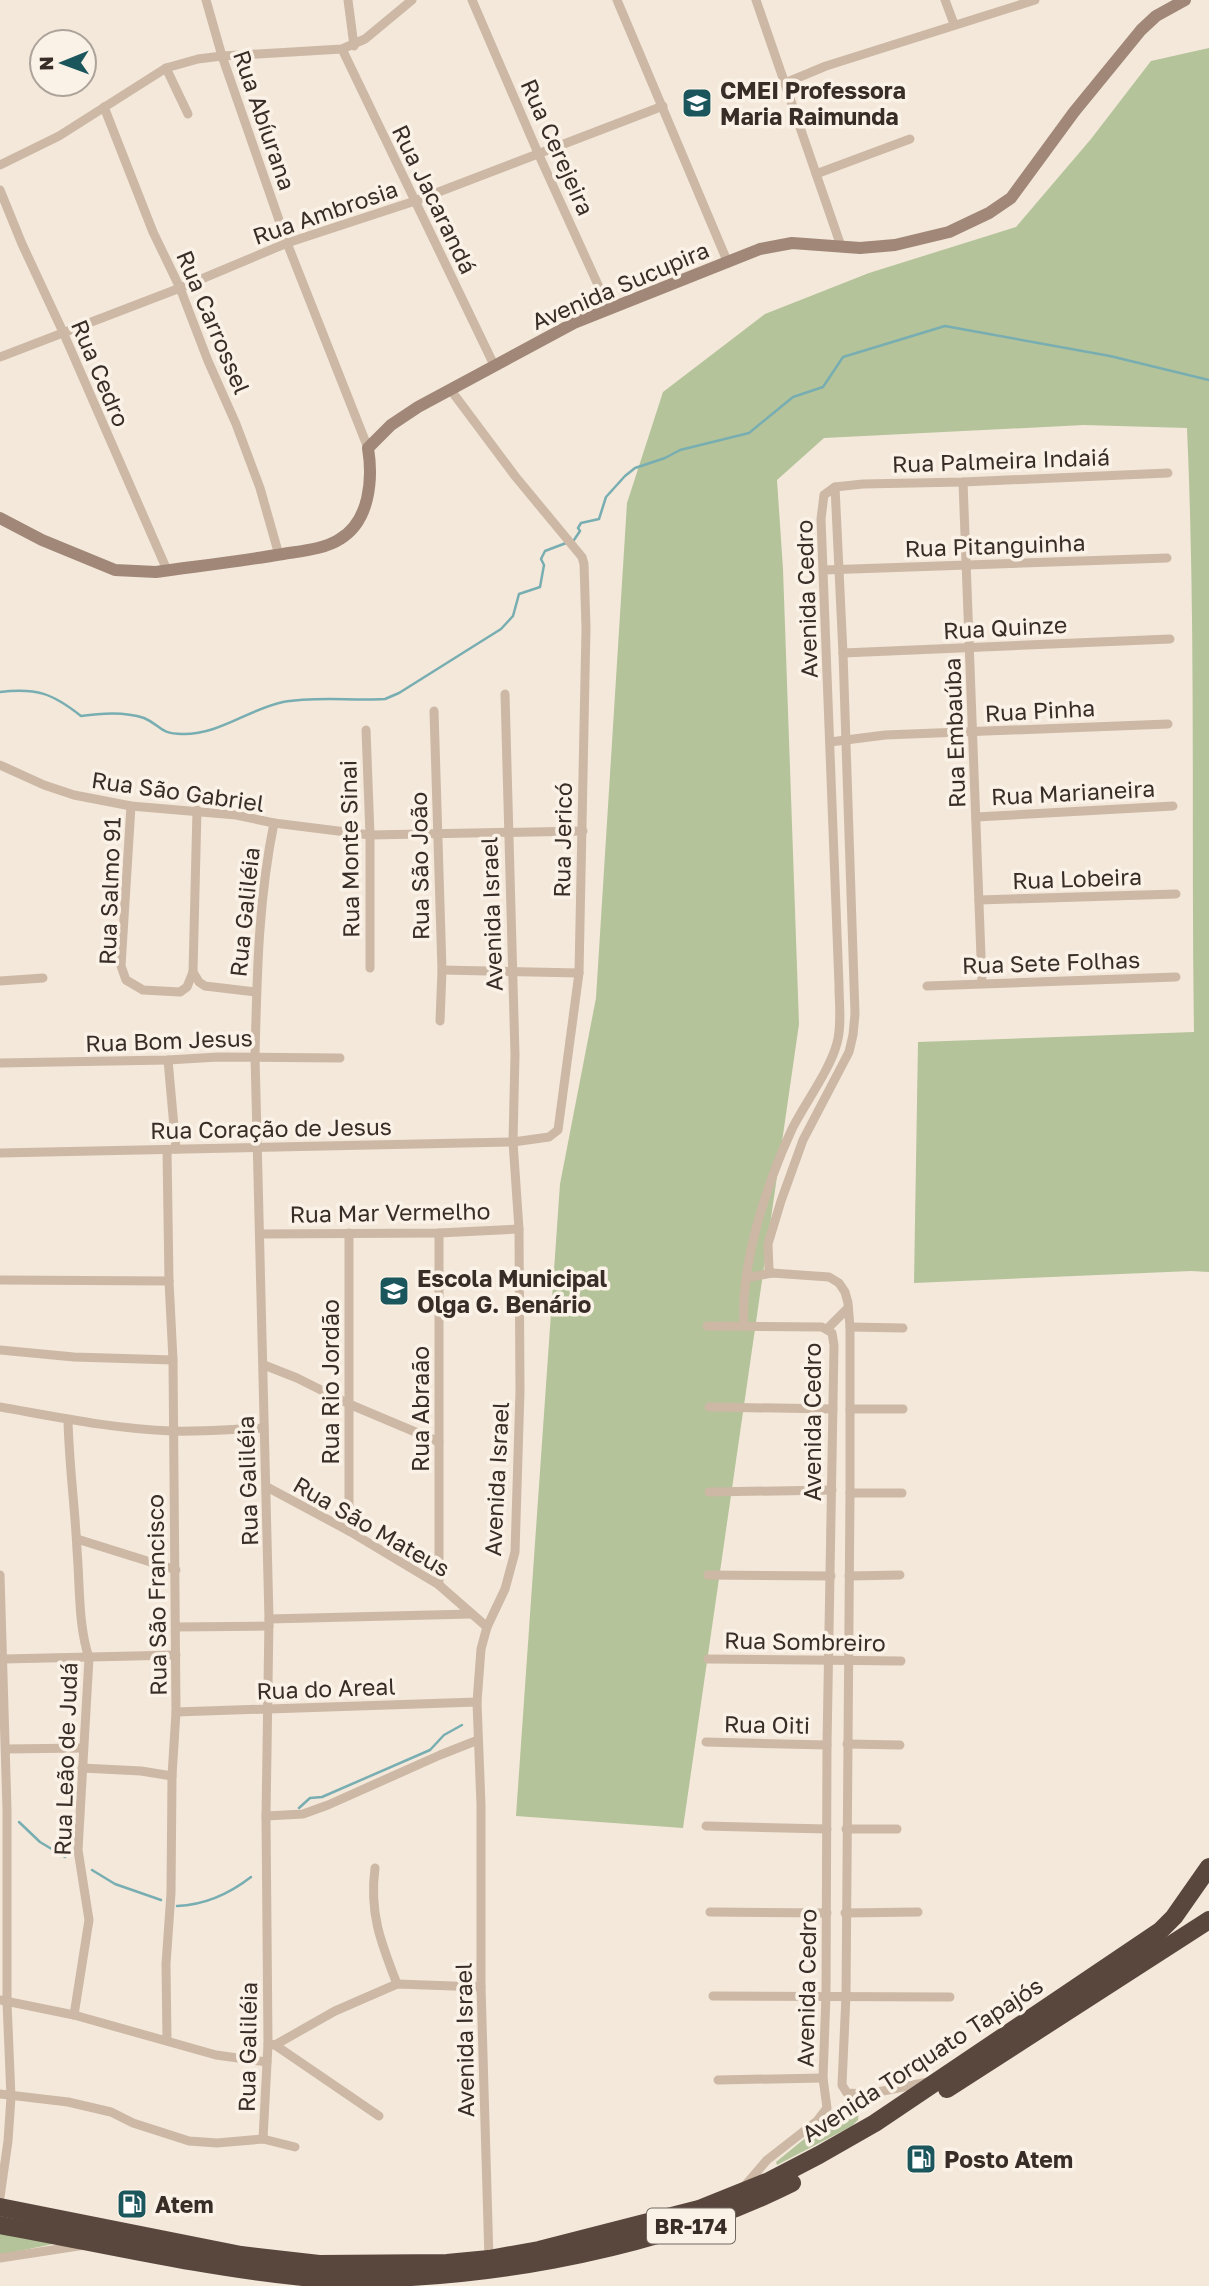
<svg xmlns="http://www.w3.org/2000/svg" width="1209" height="2286" font-family="'Golos Text',sans-serif">
<rect width="100%" height="100%" fill="#f3e8da"/>
<g fill="#b4c399">
<path d="M 1209,48 L 1209,1272 L 1191,1271 L 914,1283 L 918,1042 L 1194,1032 C 1191,831 1196,629 1187,428 L 1084,425 L 824,438 L 777,480 L 783,569 L 799,1024 L 683,1828 L 516,1816 L 560,1184 L 596,998 L 627,503 L 663,392 L 765,314 L 869,273 L 1016,227 L 1091,139 L 1151,61 Z"/>
<path d="M 860,2101 L 858,2120 L 852,2126 L 777,2165 L 776,2162 L 841,2109 Z"/>
<path d="M 0,2231 L 58,2243 L 0,2255 Z"/>
</g>
<g fill="none" stroke-linecap="round" stroke-linejoin="round">
<g stroke="#78aeb2" stroke-width="2.5">
<path d="M 0,692 C 37,688 52,693 81,716 C 101,713 124,711 144,718 C 161,725 159,734 182,734 C 219,735 249,709 283,702 C 316,696 352,701 385,699 L 399,693 L 501,629 L 513,616 L 519,594 L 540,587 L 544,565 L 541,559 L 545,551 L 574,540 L 580,531 L 578,528 L 581,523 L 599,519 L 606,497 L 625,476 L 635,468 L 665,458 L 680,450 L 749,433 L 793,397 L 823,387 L 843,357 L 945,326 L 1110,356 L 1209,380"/>
<path d="M 299,1808 L 310,1798 L 322,1797 L 430,1750 L 444,1735 L 462,1725"/>
<path d="M 19,1822 L 40,1842 L 65,1857"/>
<path d="M 92,1870 L 115,1884 L 161,1900"/>
<path d="M 177,1906 C 205,1905 229,1894 251,1877"/>
</g>
<g stroke="#ccb8a5" stroke-width="9">
<path d="M 206,0 L 222,56 L 287,243 L 368,448"/>
<path d="M 348,0 L 354,46"/>
<path d="M 472,0 L 538,153 L 609,309"/>
<path d="M 617,0 L 728,263"/>
<path d="M 756,0 L 841,246"/>
<path d="M 945,0 L 954,24"/>
<path d="M 342,49 L 494,365"/>
<path d="M 166,68 L 188,114"/>
<path d="M 785,83 L 826,66 L 1035,0"/>
<path d="M 104,107 L 153,232 L 180,288 L 208,361 L 236,424 L 260,488 L 279,555"/>
<path d="M 0,165 L 59,136 L 166,68 L 198,59 L 222,56 L 342,49 L 365,39 L 412,0"/>
<path d="M 816,174 L 910,139"/>
<path d="M 0,190 L 22,244 L 63,332 L 167,570"/>
<path d="M 0,357 L 180,288 L 287,243 L 415,201 L 663,106"/>
<path d="M 963,482 L 982,983"/>
<path d="M 824,570 L 1167,558"/>
<path d="M 843,653 L 1170,639"/>
<path d="M 434,711 L 442,970 L 440,1021"/>
<path d="M 366,730 L 370,835 L 370,968"/>
<path d="M 830,742 L 885,735 L 1168,724"/>
<path d="M 0,765 L 44,785 L 74,795 L 131,806 L 236,815 L 274,823 L 370,835 L 583,831"/>
<path d="M 131,806 L 121,966 L 126,980 L 143,990 L 180,992 L 187,987 L 193,972"/>
<path d="M 197,810 L 193,972 L 199,982 L 205,986 L 256,992"/>
<path d="M 976,817 L 1173,806"/>
<path d="M 979,900 L 1176,894"/>
<path d="M 442,970 L 579,973"/>
<path d="M 0,981 L 43,978"/>
<path d="M 927,986 L 1176,977"/>
<path d="M 168,1060 L 176,1149"/>
<path d="M 0,1063 L 168,1060 L 218,1057 L 340,1058"/>
<path d="M 0,1153 L 513,1142 L 549,1137 L 558,1130 L 579,973 L 586,628 L 584,564 L 582,557 L 515,476 L 450,389"/>
<path d="M 349,1233 L 349,1531"/>
<path d="M 439,1233 L 439,1585"/>
<path d="M 261,1234 L 439,1233 L 519,1229"/>
<path d="M 772,1273 L 769,1270 L 768,1244 L 781,1201 L 803,1140 L 849,1052 L 853,1035 L 855,1014 L 843,653 L 835,487"/>
<path d="M 746,1278 L 772,1273 L 829,1277 L 839,1283 L 845,1292 L 848,1303 L 850,1327 L 850,1493 L 846,1995 L 842,2085 L 847,2093 L 868,2094 L 928,2082"/>
<path d="M 0,1280 L 169,1281"/>
<path d="M 744,1325 C 740,1265 767,1183 792,1129 C 805,1103 830,1070 837,1043 C 842,1025 839,1003 839,985 L 821,519 L 824,495 L 835,487 L 863,484 L 963,482 L 1168,473"/>
<path d="M 707,1326 L 822,1327 L 832,1333 L 834,1345 L 827,1745 L 826,1995 L 823,2078 L 827,2108 L 817,2121 L 767,2160 L 743,2188"/>
<path d="M 850,1327 L 903,1328"/>
<path d="M 827,1329 L 848,1308"/>
<path d="M 0,1350 L 74,1357 L 173,1360"/>
<path d="M 264,1365 L 297,1378 L 349,1404 L 439,1442"/>
<path d="M 0,1407 C 57,1417 114,1429 172,1431 C 202,1432 233,1429 264,1428"/>
<path d="M 709,1407 L 833,1409"/>
<path d="M 850,1409 L 903,1409"/>
<path d="M 68,1420 C 69,1464 75,1507 77,1550 C 80,1585 78,1625 89,1658 L 78,1850 L 89,1920 L 74,2015"/>
<path d="M 267,1487 L 349,1531 L 439,1585 L 487,1627"/>
<path d="M 709,1492 L 832,1490"/>
<path d="M 850,1493 L 902,1493"/>
<path d="M 77,1539 L 176,1570"/>
<path d="M 0,1575 L 7,1810 L 7,2002 L 11,2097 L 8,2141 L 0,2197"/>
<path d="M 708,1575 L 831,1576"/>
<path d="M 849,1576 L 900,1575"/>
<path d="M 269,1619 L 471,1614"/>
<path d="M 176,1627 L 269,1626"/>
<path d="M 4,1659 L 176,1655"/>
<path d="M 708,1659 L 901,1661"/>
<path d="M 176,1712 L 477,1702"/>
<path d="M 706,1742 L 827,1745"/>
<path d="M 847,1744 L 900,1745"/>
<path d="M 6,1749 L 83,1748"/>
<path d="M 82,1768 L 141,1771 L 172,1776"/>
<path d="M 266,1816 L 303,1814 L 328,1805 L 440,1755 L 478,1740"/>
<path d="M 706,1826 L 827,1829"/>
<path d="M 846,1829 L 897,1829"/>
<path d="M 375,1868 C 369,1913 381,1943 397,1984"/>
<path d="M 710,1912 L 827,1913"/>
<path d="M 845,1913 L 918,1912"/>
<path d="M 713,1996 L 950,1997"/>
<path d="M 0,2000 L 74,2015 L 216,2055 L 267,2062"/>
<path d="M 167,2040 L 166,1964 L 171,1893 L 172,1776 L 176,1712 L 173,1360 L 169,1281 L 167,1150"/>
<path d="M 268,2044 L 275,2045 L 335,2011 L 397,1984 L 481,1987"/>
<path d="M 275,2045 L 379,2116"/>
<path d="M 718,2080 L 823,2078"/>
<path d="M 0,2094 L 68,2102 L 111,2112 L 133,2123 L 189,2141 L 217,2143 L 263,2139 L 295,2147"/>
<path d="M 263,2139 L 268,2044 L 266,1816 L 269,1619 L 255,1056 C 257,978 258,901 274,823"/>
<path d="M 0,2258 L 85,2245"/>
<path d="M 489,2259 L 481,1987 L 481,1805 L 477,1702 L 481,1649 L 487,1627 L 505,1589 L 515,1552 L 520,1391 L 519,1229 L 513,1142 L 515,1055 L 505,694"/>
</g>
<path stroke="#a08777" stroke-width="12" d="M 0,518 L 42,540 L 115,570 L 156,572 C 199,566 241,561 283,554 C 301,551 325,549 340,539 C 370,521 373,479 368,448 L 391,425 L 418,407 L 574,323 L 760,249 L 792,243 L 860,248 L 895,245 L 949,232 L 989,213 L 1011,198 L 1074,112 L 1141,30 L 1156,16 L 1185,0"/>
<g stroke="#59473e" stroke-width="18">
<path d="M 947,2089 L 1209,1920"/>
<path d="M 0,2207 L 241,2255 L 319,2264 L 447,2263 L 489,2259 L 539,2250 L 699,2209 L 769,2181 L 819,2155 L 875,2123 L 1160,1931 L 1174,1917 L 1209,1867"/>
<path d="M 0,2225 C 100,2243 201,2267 303,2277 C 460,2286 651,2253 792,2183"/>
</g>
</g>
<defs>
<g id="school-square" transform="scale(1.575)"><rect x="-9" y="-9" width="18" height="18" rx="4" fill="#1a565c" stroke="#fbf2e7"/><path d="M0-5L7-2L0 1L-7-2ZM-4 1L0 2.5L4 1V4Q0 6-4 4Z" fill="#fff"/></g>
<g id="fuel-square" transform="scale(1.575)"><rect x="-9" y="-9" width="18" height="18" rx="4" fill="#1a565c" stroke="#fbf2e7"/><path d="M-5.5-6h7V0h2V4h1.3V-2.5L3-4.5l.8-.8L6-3V5H2.5V1h-1V6h-7ZM-4.2-4.7v3.2H.2V-4.7Z" fill="#fff"/></g>
</defs>
<g fill-rule="evenodd">
<use href="#school-square" x="697" y="103"/>
<use href="#school-square" x="394" y="1291"/>
<use href="#fuel-square" x="921" y="2159"/>
<use href="#fuel-square" x="132" y="2204"/>
</g>
<g text-anchor="middle" dominant-baseline="central" stroke-width="7" stroke-linejoin="round" paint-order="stroke">
<rect fill="#fbf2e7" stroke="#726861" stroke-width="2" x="647" y="2208.5" width="88" height="35" rx="5"/>
<g font-size="21" font-weight="bold" fill="#382d27">
<text x="691" y="2226">BR-174</text>
</g>
<g font-size="23" font-weight="bold" fill="#382d27" stroke="#fbf2e7" text-anchor="start">
<text x="720" y="90">CMEI Professora<tspan x="720" dy="26">Maria Raimunda</tspan></text>
<text x="417" y="1278">Escola Municipal<tspan x="417" dy="26">Olga G. Benário</tspan></text>
<text x="944" y="2159">Posto Atem</text>
<text x="155" y="2204">Atem</text>
</g>
<g font-size="23" fill="#382d27" stroke="#fbf2e7">
<text transform="translate(265 120) rotate(71)">Rua Abíurana</text>
<text transform="translate(558 147) rotate(66)">Rua Cerejeira</text>
<text transform="translate(435 199) rotate(64)">Rua Jacarandá</text>
<text transform="translate(325 212) rotate(-19)">Rua Ambrosia</text>
<text transform="translate(620 285) rotate(-23)">Avenida Sucupira</text>
<text transform="translate(214 322) rotate(67)">Rua Carrossel</text>
<text transform="translate(101 373) rotate(67)">Rua Cedro</text>
<text transform="translate(1001 460) rotate(-2)">Rua Palmeira Indaiá</text>
<text transform="translate(995 545) rotate(-2)">Rua Pitanguinha</text>
<text transform="translate(806 599) rotate(-92)">Avenida Cedro</text>
<text transform="translate(1005 627) rotate(-3)">Rua Quinze</text>
<text transform="translate(1040 710) rotate(-3)">Rua Pinha</text>
<text transform="translate(954 733) rotate(-92)">Rua Embaúba</text>
<text transform="translate(178 791) rotate(8)">Rua São Gabriel</text>
<text transform="translate(1073 792) rotate(-3)">Rua Marianeira</text>
<text transform="translate(562 840) rotate(-89)">Rua Jericó</text>
<text transform="translate(349 849) rotate(-91)">Rua Monte Sinai</text>
<text transform="translate(419 866) rotate(-91)">Rua São João</text>
<text transform="translate(1077 878) rotate(-2)">Rua Lobeira</text>
<text transform="translate(109 891) rotate(-88)">Rua Salmo 91</text>
<text transform="translate(244 912) rotate(-84)">Rua Galiléia</text>
<text transform="translate(491 914) rotate(-92)">Avenida Israel</text>
<text transform="translate(1051 962) rotate(-2)">Rua Sete Folhas</text>
<text transform="translate(169 1040) rotate(-2)">Rua Bom Jesus</text>
<text transform="translate(271 1128) rotate(-1)">Rua Coração de Jesus</text>
<text transform="translate(390 1212) rotate(-1)">Rua Mar Vermelho</text>
<text transform="translate(330 1382) rotate(-90)">Rua Rio Jordão</text>
<text transform="translate(420 1409) rotate(-90)">Rua Abraão</text>
<text transform="translate(812 1422) rotate(-90)">Avenida Cedro</text>
<text transform="translate(496 1479) rotate(-87)">Avenida Israel</text>
<text transform="translate(247 1481) rotate(-92)">Rua Galiléia</text>
<text transform="translate(372 1526) rotate(30)">Rua São Mateus</text>
<text transform="translate(156 1595) rotate(-91)">Rua São Francisco</text>
<text transform="translate(805 1641) rotate(1)">Rua Sombreiro</text>
<text transform="translate(326 1688) rotate(-2)">Rua do Areal</text>
<text transform="translate(767 1724) rotate(1)">Rua Oiti</text>
<text transform="translate(65 1759) rotate(-88)">Rua Leão de Judá</text>
<text transform="translate(806 1988) rotate(-89)">Avenida Cedro</text>
<text transform="translate(464 2040) rotate(-91)">Avenida Israel</text>
<text transform="translate(247 2047) rotate(-89)">Rua Galiléia</text>
<text transform="translate(922 2059) rotate(-33)">Avenida Torquato Tapajós</text>
</g>
</g>
<g transform="translate(63 63) rotate(269)"><circle r="33" fill="#fbf2e7" stroke="#ada39a" stroke-width="2"/>
<path d="M0-5L12 26L0 18L-12 26Z" fill="#1a565c"/>
<text y="-10" font-size="19" font-weight="bold" text-anchor="middle" fill="#382d27">N</text>
</g>
</svg>
